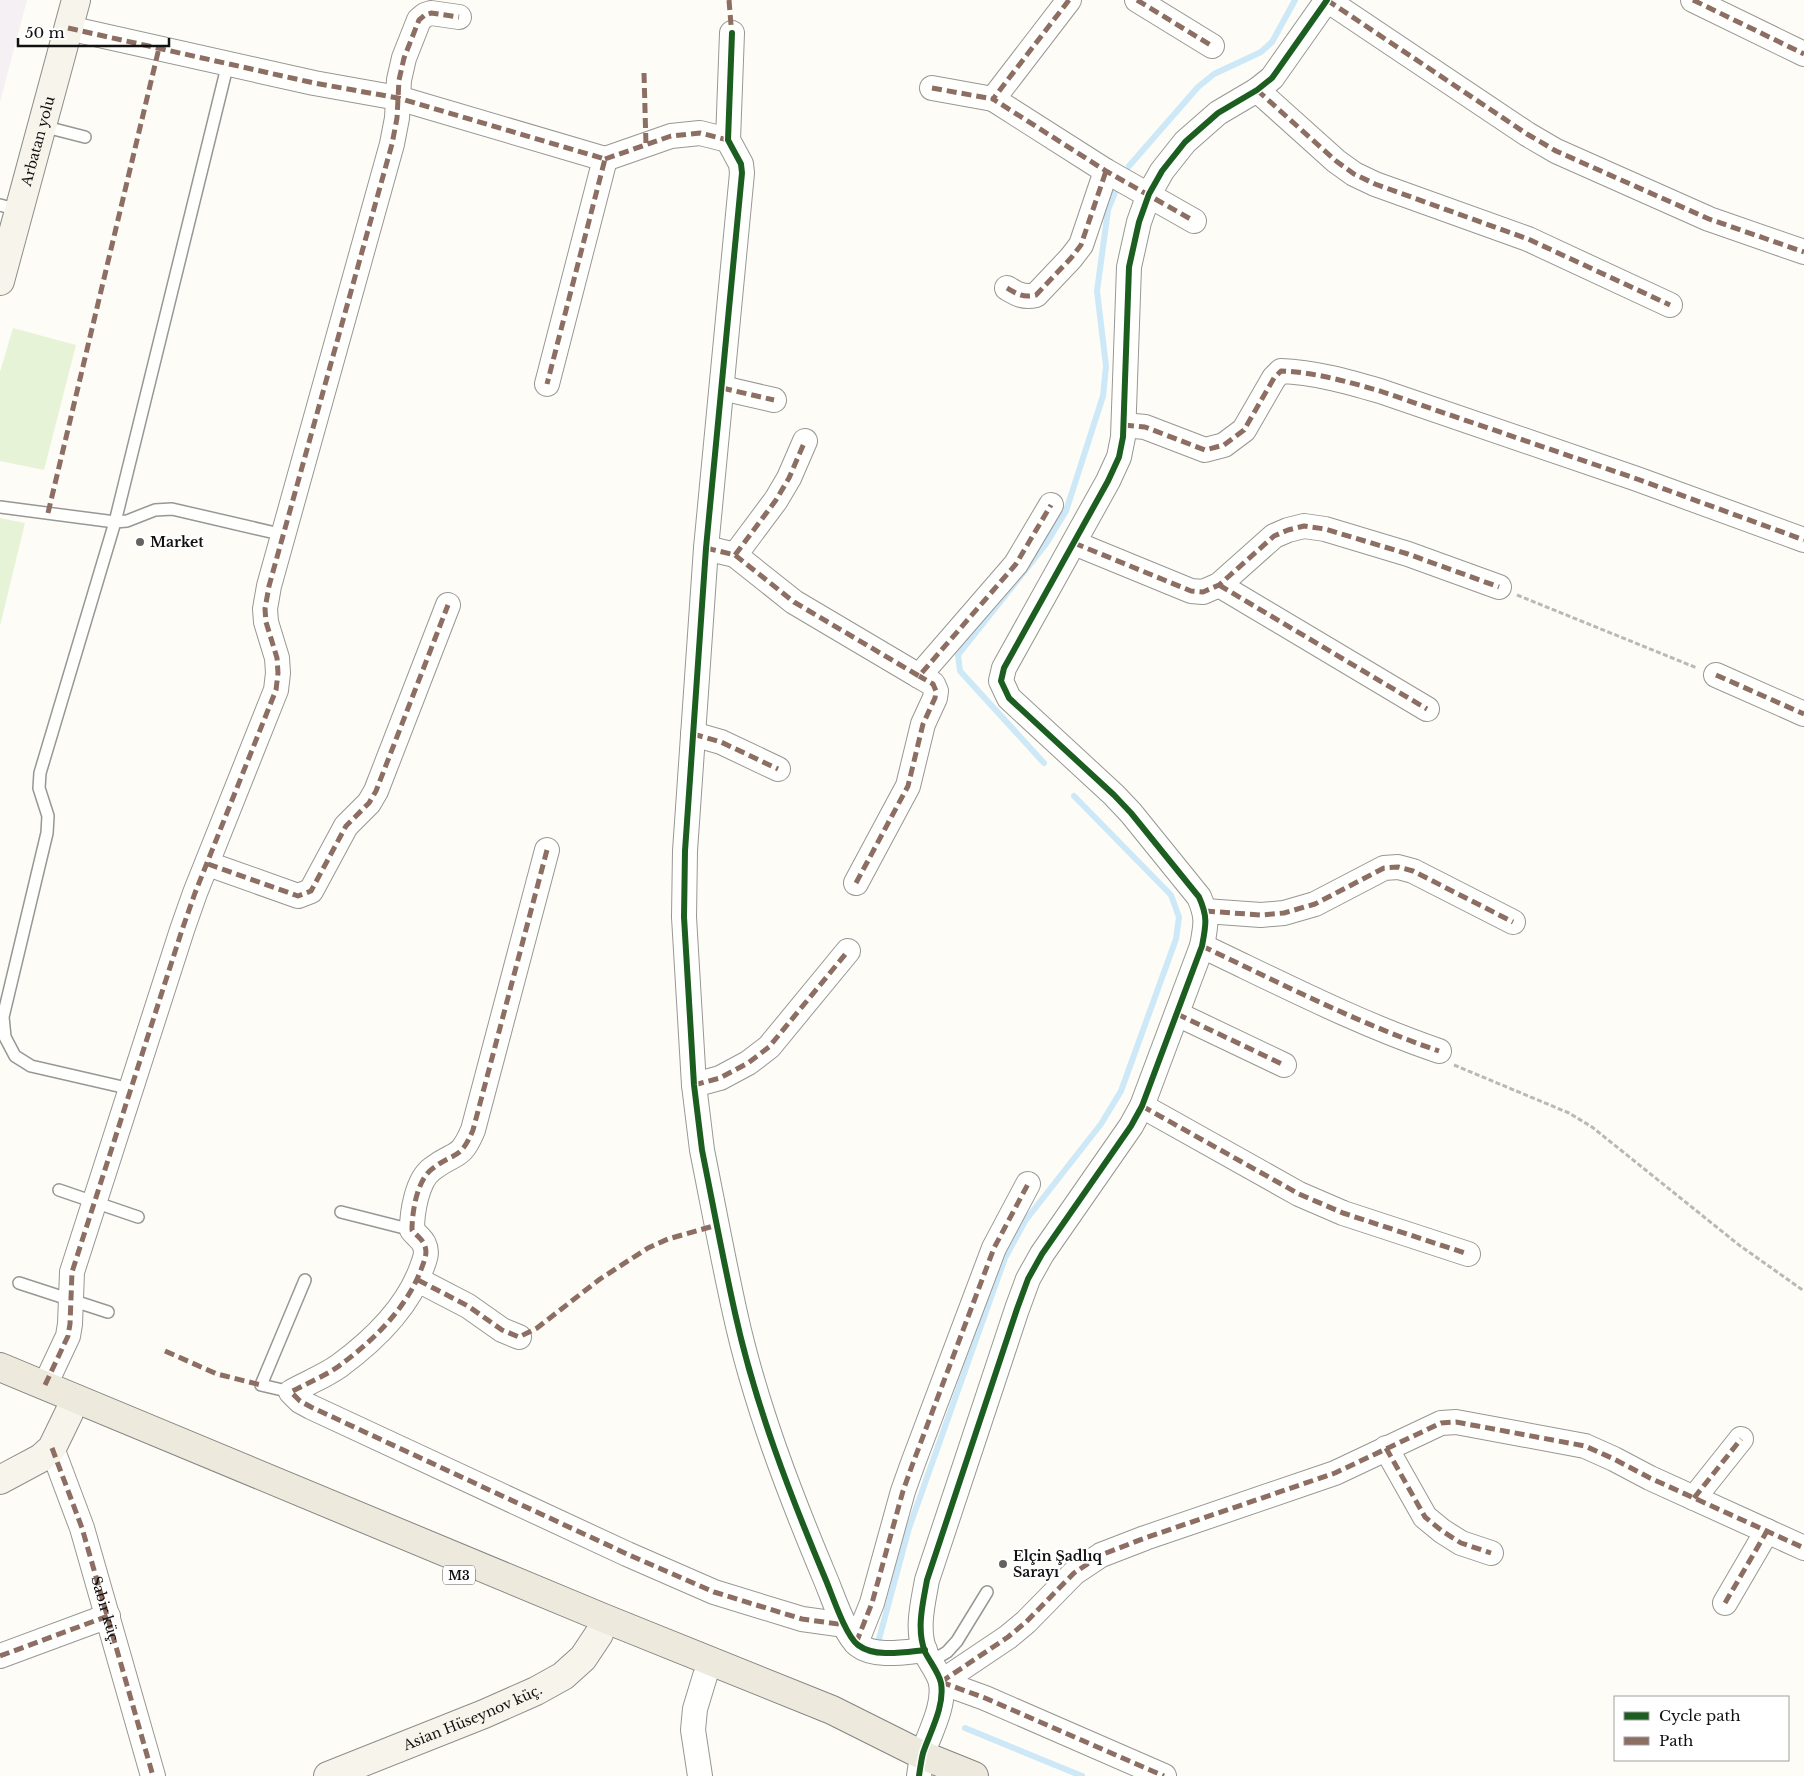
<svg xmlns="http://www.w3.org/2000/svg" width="1804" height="1776" font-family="'Libre Baskerville',serif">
<rect width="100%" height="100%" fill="#fdfcf7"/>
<path fill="#f5f0f3" d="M 0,0 L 27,0 L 0,102 Z"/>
<g fill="#e7f3d7">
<path d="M 13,328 L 76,345 L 44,470 L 0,461 L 0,372 Z"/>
<path d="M 0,518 L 25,523 L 0,626 Z"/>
</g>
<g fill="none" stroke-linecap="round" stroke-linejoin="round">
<g stroke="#cde8f7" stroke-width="6">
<path d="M 1129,166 L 1198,87 L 1214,74 L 1261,52 L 1272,42 L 1295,0"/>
<path d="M 1044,763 L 960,671 L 958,655 L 1046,544 L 1066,511 L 1103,396 L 1106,366 L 1097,291 L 1108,210 L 1116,190"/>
<path d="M 879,1639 L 909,1528 L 1005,1258 L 1025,1221 L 1101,1124 L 1121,1091 L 1176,939 L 1179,917 L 1171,895 L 1074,796"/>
<path d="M 965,1728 L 1082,1776"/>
</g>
<g stroke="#979795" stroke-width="14">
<g id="lane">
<path d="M 42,126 L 85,137"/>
<path d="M 0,205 L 19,210"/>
<path d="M 0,507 L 115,522 L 127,521 L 155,510 L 172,509 L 284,535"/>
<path d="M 131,1089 L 31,1066 L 15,1056 L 5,1037 L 3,1017 L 47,833 L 48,816 L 39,788 L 40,773 L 115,522 L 228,63"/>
<path d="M 59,1190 L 138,1217"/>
<path d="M 341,1212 L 412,1230"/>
<path d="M 19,1283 L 108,1312"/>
<path d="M 291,1392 L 261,1385 L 305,1280"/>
<path d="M 930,1662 L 947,1652 L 957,1641 L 987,1592"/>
</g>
</g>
<g stroke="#979795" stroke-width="26">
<g id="street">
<path d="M 1069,0 L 993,99 L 1106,171 L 1194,221"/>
<path d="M 1137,0 L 1212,46"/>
<path d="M 1327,0 L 1527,134 L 1556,151 L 1709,219 L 1804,252"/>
<path d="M 1693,0 L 1804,54"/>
<path d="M 68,28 L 314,83 L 398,98 L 605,159 L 547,384"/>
<path d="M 732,33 L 728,140 L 741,164 L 742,173 L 706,548 L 685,851 L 684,917 L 694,1085 L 702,1150 C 713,1205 723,1259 735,1313 C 755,1404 789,1492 825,1578 C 832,1594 845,1635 858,1645 C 875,1658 905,1652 925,1650"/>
<path d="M 932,88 L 993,99"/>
<path d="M 1257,90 L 1336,161 L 1354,174 L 1375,184 L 1528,239 L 1670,305"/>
<path d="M 605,159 L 671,136 L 700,133 L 728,140"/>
<path d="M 1007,288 C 1017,294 1023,298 1036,295 L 1071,258 L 1081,245 L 1106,171"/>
<path d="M 722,388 L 774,400"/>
<path d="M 1124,425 L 1145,427 L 1205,450 L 1224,445 L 1244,430 L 1274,378 L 1281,371 C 1314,372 1349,382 1380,391 L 1637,479 L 1804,540"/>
<path d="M 1074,543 L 1191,591 L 1203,592 L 1219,585 L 1274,536 L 1288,530 L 1304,526 L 1325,529 L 1408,554 L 1499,587"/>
<path d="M 706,548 L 735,555 L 794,602 L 919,676 L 1016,564 L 1051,505"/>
<path d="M 735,555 L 776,500 L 789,478 L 805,441"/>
<path d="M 1219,585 L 1427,709"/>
<path d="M 1716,675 L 1804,714"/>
<path d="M 693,734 L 721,742 L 778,769"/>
<path d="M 547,850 L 473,1130 C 460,1161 455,1151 432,1169 C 417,1180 412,1212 412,1230 C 415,1234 422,1239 424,1244 C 428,1252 425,1259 422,1267 C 408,1307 373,1341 339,1366 C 325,1376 307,1383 291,1392 L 300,1401 L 311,1407 L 627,1554 L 714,1592 L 802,1619 L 845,1625"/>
<path d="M 208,864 L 298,896 L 311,891 L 346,826 L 369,803 L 376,791 L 448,605"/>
<path d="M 856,883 L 908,786 L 923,724 L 935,698 L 936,691 L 933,684 L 919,676"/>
<path d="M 1205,911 L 1261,915 L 1284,913 L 1315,904 L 1384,868 L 1398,867 L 1413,871 L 1513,922"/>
<path d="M 1202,946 C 1280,983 1357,1023 1439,1051"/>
<path d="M 1177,1014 L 1284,1065"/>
<path d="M 694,1085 L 720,1078 L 748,1063 L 769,1047 L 848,951"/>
<path d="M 1142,1106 L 1299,1194 L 1343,1213 L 1468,1254"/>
<path d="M 418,1280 L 468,1306 L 502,1330 L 519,1337"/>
<path d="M 45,1385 L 68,1336 L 70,1324 L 72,1272 L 182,930 L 195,893 L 276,690 L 278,673 L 277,658 L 266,622 L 265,609 L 269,586 L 392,144 L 397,118 L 399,80 L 404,58 L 419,20 L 425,15 L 431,13 L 459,17"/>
<path id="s1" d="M 52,1448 L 82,1528 L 153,1776"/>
<path d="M 1386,1448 L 1425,1517 L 1442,1531 L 1461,1543 L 1491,1553"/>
<path d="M 1694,1498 L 1741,1439"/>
<path d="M 1725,1603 L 1767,1531"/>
<path d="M 856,1643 L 872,1603 L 903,1491 L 913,1463 L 994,1248 L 1028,1184"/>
<path d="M 0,1656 L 108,1616"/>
<path d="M 941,1682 L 1008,1637 L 1026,1622 L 1074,1573 L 1101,1555 L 1145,1538 L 1335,1473 L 1441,1423 L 1456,1422 L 1585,1446 L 1614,1459 L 1650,1478 L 1804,1548"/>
<path d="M 941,1682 L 985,1698 L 1164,1776"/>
<path d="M 700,1776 L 693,1730 L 695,1709 L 705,1676"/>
<path d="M 919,1776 C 920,1769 921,1761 923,1753 C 930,1732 945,1706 941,1683 C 939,1673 930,1662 925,1652 C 916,1629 923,1603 927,1580 L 1017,1309 L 1028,1279 L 1042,1254 L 1131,1126 L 1142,1106 L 1202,946 C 1206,925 1208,917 1199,897 L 1131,813 L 1114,795 L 1009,698 L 1001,681 L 1004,668 L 1108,481 L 1119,457 L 1123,437 L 1129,267 L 1139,222 L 1149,194 L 1162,171 L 1185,142 L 1218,113 L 1257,90 L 1272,78 L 1327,0"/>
</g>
</g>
<g stroke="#8e8d8b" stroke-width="30">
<g id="secondary">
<path id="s2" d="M 0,281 L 76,0"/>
<path d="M 0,1480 L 41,1458 L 52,1448 L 69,1413"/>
<path id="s3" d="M 328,1776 L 484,1714 L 536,1691 L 563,1676 L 583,1658 L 599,1634"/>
</g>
</g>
<g stroke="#858482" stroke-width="30">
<path id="primary" d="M 0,1367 L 606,1619 L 832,1710 L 922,1755 L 974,1776"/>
</g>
<g stroke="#b9b9b8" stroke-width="3" stroke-dasharray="5 2.5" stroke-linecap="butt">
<path d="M 1517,595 L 1697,668"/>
<path d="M 1454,1065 L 1569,1113 L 1592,1127 L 1739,1245 L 1804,1291"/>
</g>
<use href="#lane" stroke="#fffffe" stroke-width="11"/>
<use href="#street" stroke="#fffffe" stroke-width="24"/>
<use href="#secondary" stroke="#f6f4eb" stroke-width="28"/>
<use href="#primary" stroke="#ede9dc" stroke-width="28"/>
<g stroke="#8d6e63" stroke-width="5" stroke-dasharray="10 5" stroke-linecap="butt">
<path d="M 729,0 L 732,37"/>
<path d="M 1069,0 L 993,99 L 1106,171 L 1194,221"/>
<path d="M 1137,0 L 1212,46"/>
<path d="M 1327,0 L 1527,134 L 1556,151 L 1709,219 L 1804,252"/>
<path d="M 1693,0 L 1804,54"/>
<path d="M 68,28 L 314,83 L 398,98 L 605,159 L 547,384"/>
<path d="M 644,73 L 646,145"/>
<path d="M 932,88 L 993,99"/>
<path d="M 1257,90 L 1336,161 L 1354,174 L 1375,184 L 1528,239 L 1670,305"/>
<path d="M 605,159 L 671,136 L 700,133 L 728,140"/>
<path d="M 1007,288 C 1017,294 1023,298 1036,295 L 1071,258 L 1081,245 L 1106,171"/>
<path d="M 722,388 L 774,400"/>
<path d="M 1124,425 L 1145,427 L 1205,450 L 1224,445 L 1244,430 L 1274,378 L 1281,371 C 1314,372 1349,382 1380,391 L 1637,479 L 1804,540"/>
<path d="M 48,513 L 159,48"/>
<path d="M 1074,543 L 1191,591 L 1203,592 L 1219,585 L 1274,536 L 1288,530 L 1304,526 L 1325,529 L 1408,554 L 1499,587"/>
<path d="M 706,548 L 735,555 L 794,602 L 919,676 L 1016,564 L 1051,505"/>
<path d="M 735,555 L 776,500 L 789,478 L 805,441"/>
<path d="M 1219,585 L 1427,709"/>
<path d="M 1716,675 L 1804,714"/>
<path d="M 693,734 L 721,742 L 778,769"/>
<path d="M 547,850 L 473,1130 C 460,1161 455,1151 432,1169 C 417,1180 412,1212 412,1230 C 415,1234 422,1239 424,1244 C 428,1252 425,1259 422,1267 C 408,1307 373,1341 339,1366 C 325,1376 307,1383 291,1392 L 300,1401 L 311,1407 L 627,1554 L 714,1592 L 802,1619 L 845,1625"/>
<path d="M 208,864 L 298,896 L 311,891 L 346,826 L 369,803 L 376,791 L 448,605"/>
<path d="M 856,883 L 908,786 L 923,724 L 935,698 L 936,691 L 933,684 L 919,676"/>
<path d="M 1205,911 L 1261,915 L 1284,913 L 1315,904 L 1384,868 L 1398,867 L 1413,871 L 1513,922"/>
<path d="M 1202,946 C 1280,983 1357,1023 1439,1051"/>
<path d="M 1177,1014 L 1284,1065"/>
<path d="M 694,1085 L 720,1078 L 748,1063 L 769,1047 L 848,951"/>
<path d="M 1142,1106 L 1299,1194 L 1343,1213 L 1468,1254"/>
<path d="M 418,1280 L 468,1306 L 502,1330 L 519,1337 L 537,1328 L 600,1279 L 648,1248 L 668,1239 L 717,1225"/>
<path d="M 165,1351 L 217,1374 L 261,1385"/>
<path d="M 45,1385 L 68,1336 L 70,1324 L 72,1272 L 182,930 L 195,893 L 276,690 L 278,673 L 277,658 L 266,622 L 265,609 L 269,586 L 392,144 L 397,118 L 399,80 L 404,58 L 419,20 L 425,15 L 431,13 L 459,17"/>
<path d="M 52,1448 L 82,1528 L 153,1776"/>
<path d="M 1386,1448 L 1425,1517 L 1442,1531 L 1461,1543 L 1491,1553"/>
<path d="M 1694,1498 L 1741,1439"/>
<path d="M 1725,1603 L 1767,1531"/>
<path d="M 856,1643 L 872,1603 L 903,1491 L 913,1463 L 994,1248 L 1028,1184"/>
<path d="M 0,1656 L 108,1616"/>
<path d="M 941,1682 L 1008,1637 L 1026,1622 L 1074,1573 L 1101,1555 L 1145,1538 L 1335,1473 L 1441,1423 L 1456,1422 L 1585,1446 L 1614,1459 L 1650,1478 L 1804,1548"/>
<path d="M 941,1682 L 985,1698 L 1164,1776"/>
</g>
<g stroke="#fff" stroke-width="9">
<g id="cycleway">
<path d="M 732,33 L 728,140 L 741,164 L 742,173 L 706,548 L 685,851 L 684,917 L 694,1085 L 702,1150 C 713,1205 723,1259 735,1313 C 755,1404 789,1492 825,1578 C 832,1594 845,1635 858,1645 C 875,1658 905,1652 925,1650"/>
<path d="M 919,1776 C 920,1769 921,1761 923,1753 C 930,1732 945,1706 941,1683 C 939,1673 930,1662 925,1652 C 916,1629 923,1603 927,1580 L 1017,1309 L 1028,1279 L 1042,1254 L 1131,1126 L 1142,1106 L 1202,946 C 1206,925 1208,917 1199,897 L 1131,813 L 1114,795 L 1009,698 L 1001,681 L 1004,668 L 1108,481 L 1119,457 L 1123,437 L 1129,267 L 1139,222 L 1149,194 L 1162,171 L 1185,142 L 1218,113 L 1257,90 L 1272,78 L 1327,0"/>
</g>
</g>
<use href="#cycleway" stroke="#1b5e20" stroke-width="6"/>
</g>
<g fill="#646362" stroke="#fff" stroke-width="2">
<circle cx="140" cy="542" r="5"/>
<circle cx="1003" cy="1564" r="5"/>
</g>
<g text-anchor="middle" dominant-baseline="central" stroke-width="5" stroke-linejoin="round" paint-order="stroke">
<rect fill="#fff" stroke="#585858" stroke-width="1" x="443" y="1565.5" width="32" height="19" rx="4"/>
<g font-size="12" font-weight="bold" fill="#111">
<text x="459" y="1575">M3</text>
</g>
<g font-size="14" fill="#111" stroke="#fff">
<text stroke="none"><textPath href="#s2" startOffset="145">Arbatan yolu</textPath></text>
<text stroke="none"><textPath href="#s1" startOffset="171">Sabir küç.</textPath></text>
<text stroke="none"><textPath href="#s3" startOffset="156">Asian Hüseynov küç.</textPath></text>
</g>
<g font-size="14" font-weight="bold" fill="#111" stroke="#fff" text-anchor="start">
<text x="150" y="542">Market</text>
<text x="1013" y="1556">Elçin Şadlıq<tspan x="1013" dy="16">Sarayı</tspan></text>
</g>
</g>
<rect x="1614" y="1696" width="175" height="65" fill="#ffffff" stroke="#a0a0a0"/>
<rect x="1624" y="1712" width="25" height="8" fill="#1b5e20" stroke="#a0a0a0"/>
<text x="1659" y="1721" font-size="15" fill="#111111">Cycle path</text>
<rect x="1624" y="1737" width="25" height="8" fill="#8d6e63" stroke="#a0a0a0"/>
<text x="1659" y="1746" font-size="15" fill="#111111">Path</text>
<path d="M18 38v8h151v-8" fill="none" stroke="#111111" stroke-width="2.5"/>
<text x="25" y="38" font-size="15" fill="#111111" stroke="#ffffff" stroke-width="4" paint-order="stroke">50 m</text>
</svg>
